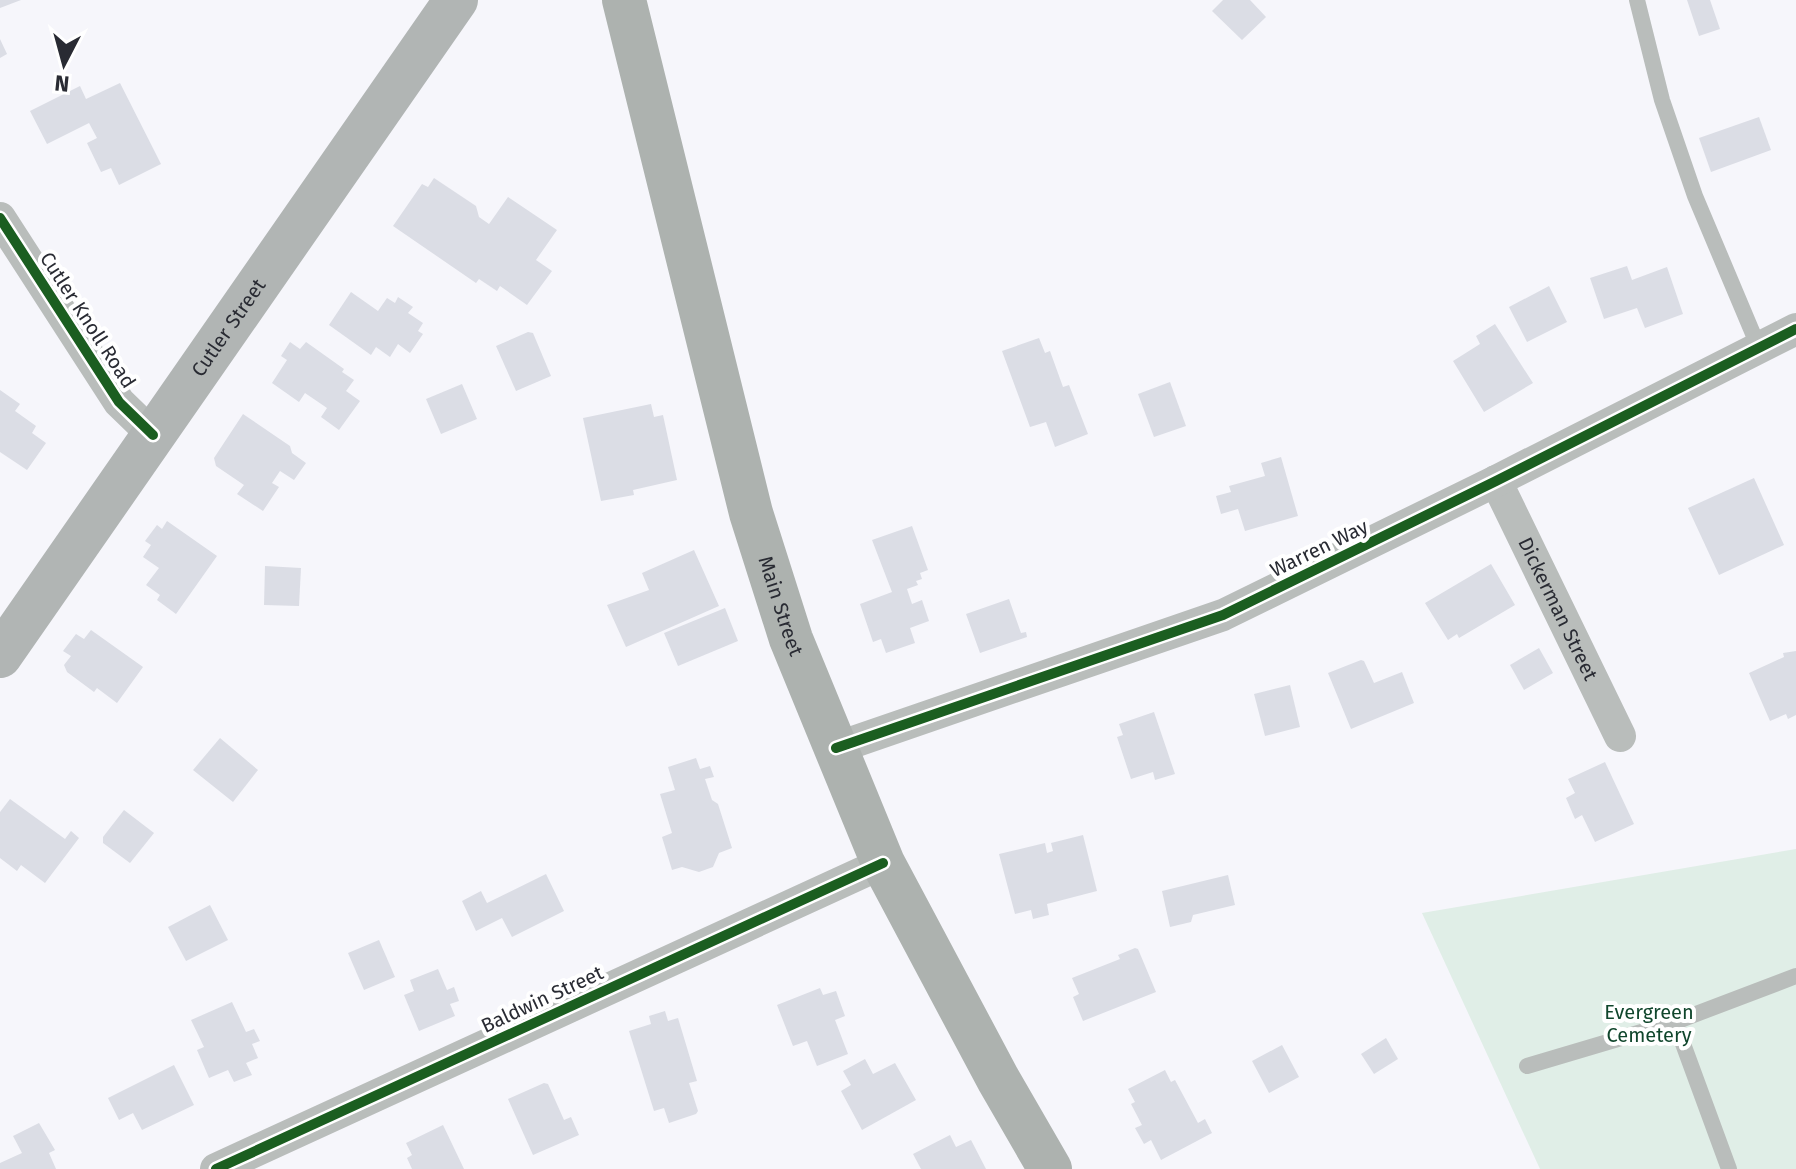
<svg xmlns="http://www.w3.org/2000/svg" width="1796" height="1169" font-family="'Fira Sans',sans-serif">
<rect width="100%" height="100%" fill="#f6f6fb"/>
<path fill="#e0eee7" d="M 1796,849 L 1796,1169 L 1540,1169 L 1422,913 Z"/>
<g fill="#dbdde5">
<path d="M 0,0 L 21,0 L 0,8 Z"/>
<path d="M 1223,0 L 1250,0 L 1266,17 L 1242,40 L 1212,11 Z"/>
<path d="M 1687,0 L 1710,0 L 1720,29 L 1699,36 Z"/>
<path d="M 0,39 L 7,54 L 0,58 Z"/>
<path d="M 120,83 L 161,164 L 119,185 L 111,168 L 101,172 L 87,143 L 97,138 L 89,123 L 47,144 L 30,111 L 80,86 L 86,99 Z"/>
<path d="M 1759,117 L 1771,150 L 1711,172 L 1699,138 Z"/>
<path d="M 434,178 L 476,206 L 479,217 L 489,224 L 508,197 L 557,230 L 536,260 L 552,271 L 527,305 L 500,286 L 497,291 L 479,279 L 476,283 L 393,226 L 422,184 L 428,187 Z"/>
<path d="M 1627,266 L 1632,280 L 1667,267 L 1683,314 L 1645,328 L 1637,308 L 1604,319 L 1590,278 Z"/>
<path d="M 1549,286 L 1567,322 L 1527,342 L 1509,307 Z"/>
<path d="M 351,292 L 378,311 L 387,298 L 395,303 L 398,297 L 413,307 L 408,313 L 423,323 L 418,331 L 423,334 L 410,353 L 398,344 L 390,357 L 376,347 L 371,355 L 329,325 Z"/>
<path d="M 1495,324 L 1533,383 L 1484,412 L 1453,361 L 1480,344 L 1476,336 Z"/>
<path d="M 528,332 L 533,333 L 551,376 L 516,391 L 496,346 Z"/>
<path d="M 1039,338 L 1045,353 L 1050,351 L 1063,387 L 1069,385 L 1088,434 L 1055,447 L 1046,422 L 1030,427 L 1002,351 Z"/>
<path d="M 290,342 L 300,349 L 306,342 L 344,369 L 342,372 L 354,380 L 346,391 L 360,401 L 339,430 L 321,417 L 327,408 L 305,393 L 299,402 L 272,383 L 287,360 L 281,356 Z"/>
<path d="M 1170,382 L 1186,426 L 1154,437 L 1138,394 Z"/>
<path d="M 462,384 L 477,419 L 441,434 L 426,399 Z"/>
<path d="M 0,390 L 20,404 L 15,411 L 36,426 L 32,433 L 46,443 L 27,470 L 0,452 Z"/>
<path d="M 651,404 L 654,417 L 663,415 L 677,480 L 633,490 L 634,495 L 601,501 L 583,418 Z"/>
<path d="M 243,414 L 290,446 L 292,453 L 306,463 L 294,480 L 280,471 L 272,483 L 279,487 L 263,511 L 237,494 L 244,485 L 216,466 L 214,458 Z"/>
<path d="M 1281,457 L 1298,516 L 1245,531 L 1238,509 L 1221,514 L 1216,496 L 1231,492 L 1229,486 L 1265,476 L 1261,463 Z"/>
<path d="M 1754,478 L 1784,545 L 1719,575 L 1688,508 Z"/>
<path d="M 167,521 L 217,556 L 176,614 L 157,600 L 160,595 L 146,585 L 159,568 L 143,557 L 151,545 L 145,541 L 157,525 L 162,529 Z"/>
<path d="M 912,526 L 928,570 L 920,573 L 922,579 L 916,581 L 918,585 L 907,589 L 912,604 L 922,600 L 929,621 L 910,628 L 915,643 L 886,653 L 881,639 L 873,642 L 860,604 L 892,592 L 872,540 Z"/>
<path d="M 694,550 L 719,606 L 626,647 L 607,605 L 649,590 L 642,573 Z"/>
<path d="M 1491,564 L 1515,605 L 1459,638 L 1457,634 L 1448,640 L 1425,603 Z"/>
<path d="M 265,566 L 301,568 L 299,606 L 264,605 Z"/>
<path d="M 1009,599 L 1021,633 L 1026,632 L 1027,637 L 980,653 L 966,614 Z"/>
<path d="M 725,608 L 738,641 L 678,666 L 664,633 Z"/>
<path d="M 91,630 L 143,667 L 117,703 L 97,688 L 94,692 L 67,672 L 64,665 L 71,656 L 63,651 L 76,634 L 84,639 Z"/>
<path d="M 1539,648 L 1553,673 L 1524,690 L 1510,665 Z"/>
<path d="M 1796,651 L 1796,715 L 1788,719 L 1786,714 L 1770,721 L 1749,673 L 1784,657 L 1783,653 Z"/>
<path d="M 1361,660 L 1364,661 L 1374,683 L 1402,672 L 1414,703 L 1351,729 L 1328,673 Z"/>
<path d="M 1290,685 L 1300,727 L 1265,736 L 1254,694 Z"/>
<path d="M 1154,712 L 1175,774 L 1155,780 L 1153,772 L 1131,779 L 1117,737 L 1123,735 L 1119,724 Z"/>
<path d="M 220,738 L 258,770 L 233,802 L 193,770 Z"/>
<path d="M 696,758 L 700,769 L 710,766 L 714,777 L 705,779 L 712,800 L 718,804 L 732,848 L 719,853 L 713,867 L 699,872 L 682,867 L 672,870 L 662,837 L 672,833 L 660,794 L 675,790 L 668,767 Z"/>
<path d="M 1605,762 L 1634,824 L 1595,842 L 1582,815 L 1575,819 L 1566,798 L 1575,793 L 1568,779 Z"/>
<path d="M 10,799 L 65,839 L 71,831 L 79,838 L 45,883 L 21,865 L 17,871 L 0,858 L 0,812 Z"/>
<path d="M 124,810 L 154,833 L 130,863 L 103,843 L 103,837 Z"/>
<path d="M 1083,835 L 1097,891 L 1047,904 L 1049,915 L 1033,919 L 1031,910 L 1015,914 L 999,854 L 1045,843 L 1047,853 L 1053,851 L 1051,843 Z"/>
<path d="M 546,874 L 564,911 L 512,937 L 502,918 L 476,931 L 462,901 L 481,891 L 487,903 Z"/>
<path d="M 1228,875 L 1235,905 L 1193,915 L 1191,922 L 1170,927 L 1162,891 Z"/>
<path d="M 210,905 L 228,940 L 186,961 L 168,927 Z"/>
<path d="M 379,940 L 395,977 L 364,990 L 348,953 Z"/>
<path d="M 1135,948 L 1138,949 L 1156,992 L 1083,1021 L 1073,997 L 1079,994 L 1072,978 L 1120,959 L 1118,955 Z"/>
<path d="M 438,969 L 447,990 L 454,987 L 459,1001 L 450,1004 L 455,1016 L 419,1031 L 404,995 L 414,991 L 410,980 Z"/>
<path d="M 820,988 L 823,995 L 836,991 L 845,1016 L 835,1020 L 848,1054 L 817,1066 L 807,1041 L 793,1046 L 777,1005 Z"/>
<path d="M 232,1002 L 246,1032 L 254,1029 L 260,1041 L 252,1044 L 258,1058 L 246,1063 L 252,1075 L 234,1082 L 228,1070 L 209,1078 L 197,1050 L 204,1047 L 191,1020 Z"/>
<path d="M 665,1011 L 668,1021 L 678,1018 L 697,1081 L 689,1083 L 698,1111 L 696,1114 L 669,1123 L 664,1108 L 654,1111 L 629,1031 L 651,1024 L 649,1016 Z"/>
<path d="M 1386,1038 L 1398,1059 L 1374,1074 L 1361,1054 Z"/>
<path d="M 1282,1045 L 1299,1077 L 1269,1093 L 1252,1061 Z"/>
<path d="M 865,1059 L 873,1074 L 895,1063 L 916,1100 L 862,1130 L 841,1091 L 851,1085 L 843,1071 Z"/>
<path d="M 174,1065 L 194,1105 L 142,1130 L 133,1113 L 119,1120 L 108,1098 Z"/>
<path d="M 1165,1070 L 1171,1082 L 1175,1080 L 1198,1123 L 1205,1119 L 1212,1133 L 1161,1160 L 1151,1140 L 1144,1144 L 1135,1128 L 1142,1125 L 1131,1104 L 1135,1102 L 1128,1089 Z"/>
<path d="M 544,1083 L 548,1084 L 564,1120 L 571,1117 L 579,1135 L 533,1155 L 508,1099 Z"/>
<path d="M 39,1123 L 55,1150 L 49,1153 L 56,1169 L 0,1169 L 0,1163 L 22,1153 L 13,1136 Z"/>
<path d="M 443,1125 L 464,1169 L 412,1169 L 407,1158 L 412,1155 L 406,1143 Z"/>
<path d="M 950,1135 L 956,1147 L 971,1140 L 986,1169 L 921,1169 L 913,1154 Z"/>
</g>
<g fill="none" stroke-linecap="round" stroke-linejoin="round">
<g stroke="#b9bdbb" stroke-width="16">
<path d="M 1637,0 L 1662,100 L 1695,196 L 1759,348"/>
<path d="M 1527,1066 L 1675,1022"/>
<path d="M 1729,1169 L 1675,1022 L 1796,976"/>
</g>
<g stroke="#b9bdbb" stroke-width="32">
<path d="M 0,218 L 119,402 L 153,435"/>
<path id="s1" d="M 1496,481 L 1620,736"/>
<path d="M 836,748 L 1223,615 L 1496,481 L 1796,329"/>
<path d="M 216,1169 L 883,863"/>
</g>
<path stroke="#adb2af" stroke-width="44" id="s2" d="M 624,0 L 751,513 L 791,639 L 883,863 L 998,1079 L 1050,1169"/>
<path stroke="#b1b5b4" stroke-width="44" id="s3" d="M 0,656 L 456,0"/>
<g stroke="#fff" stroke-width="15">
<g id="cycleway">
<path d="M 0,218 L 119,402 L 153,435"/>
<path d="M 836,748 L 1223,615 L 1496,481 L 1796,329"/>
<path d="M 216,1169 L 883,863"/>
</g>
</g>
<use href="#cycleway" stroke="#1b5e20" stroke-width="10"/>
</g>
<g text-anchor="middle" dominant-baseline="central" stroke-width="8" stroke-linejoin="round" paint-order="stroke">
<g font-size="20" fill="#292b33" stroke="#fff">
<text transform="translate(88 320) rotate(57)">Cutler Knoll Road</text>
<text stroke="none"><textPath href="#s3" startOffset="400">Cutler Street</textPath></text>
<text transform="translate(1319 548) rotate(-26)">Warren Way</text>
<text stroke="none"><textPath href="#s2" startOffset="626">Main Street</textPath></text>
<text stroke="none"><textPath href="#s1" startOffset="142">Dickerman Street</textPath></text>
<text transform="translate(542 999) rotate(-25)">Baldwin Street</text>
</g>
<g font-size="20" fill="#10462c" stroke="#fff">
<text x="1649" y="1012">Evergreen<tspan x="1649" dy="23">Cemetery</tspan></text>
</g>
</g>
<g transform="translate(64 64) rotate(186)" stroke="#ffffff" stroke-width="6" paint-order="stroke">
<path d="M0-6L14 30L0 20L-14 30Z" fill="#292b33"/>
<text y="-12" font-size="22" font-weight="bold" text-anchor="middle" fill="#292b33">N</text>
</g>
</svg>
